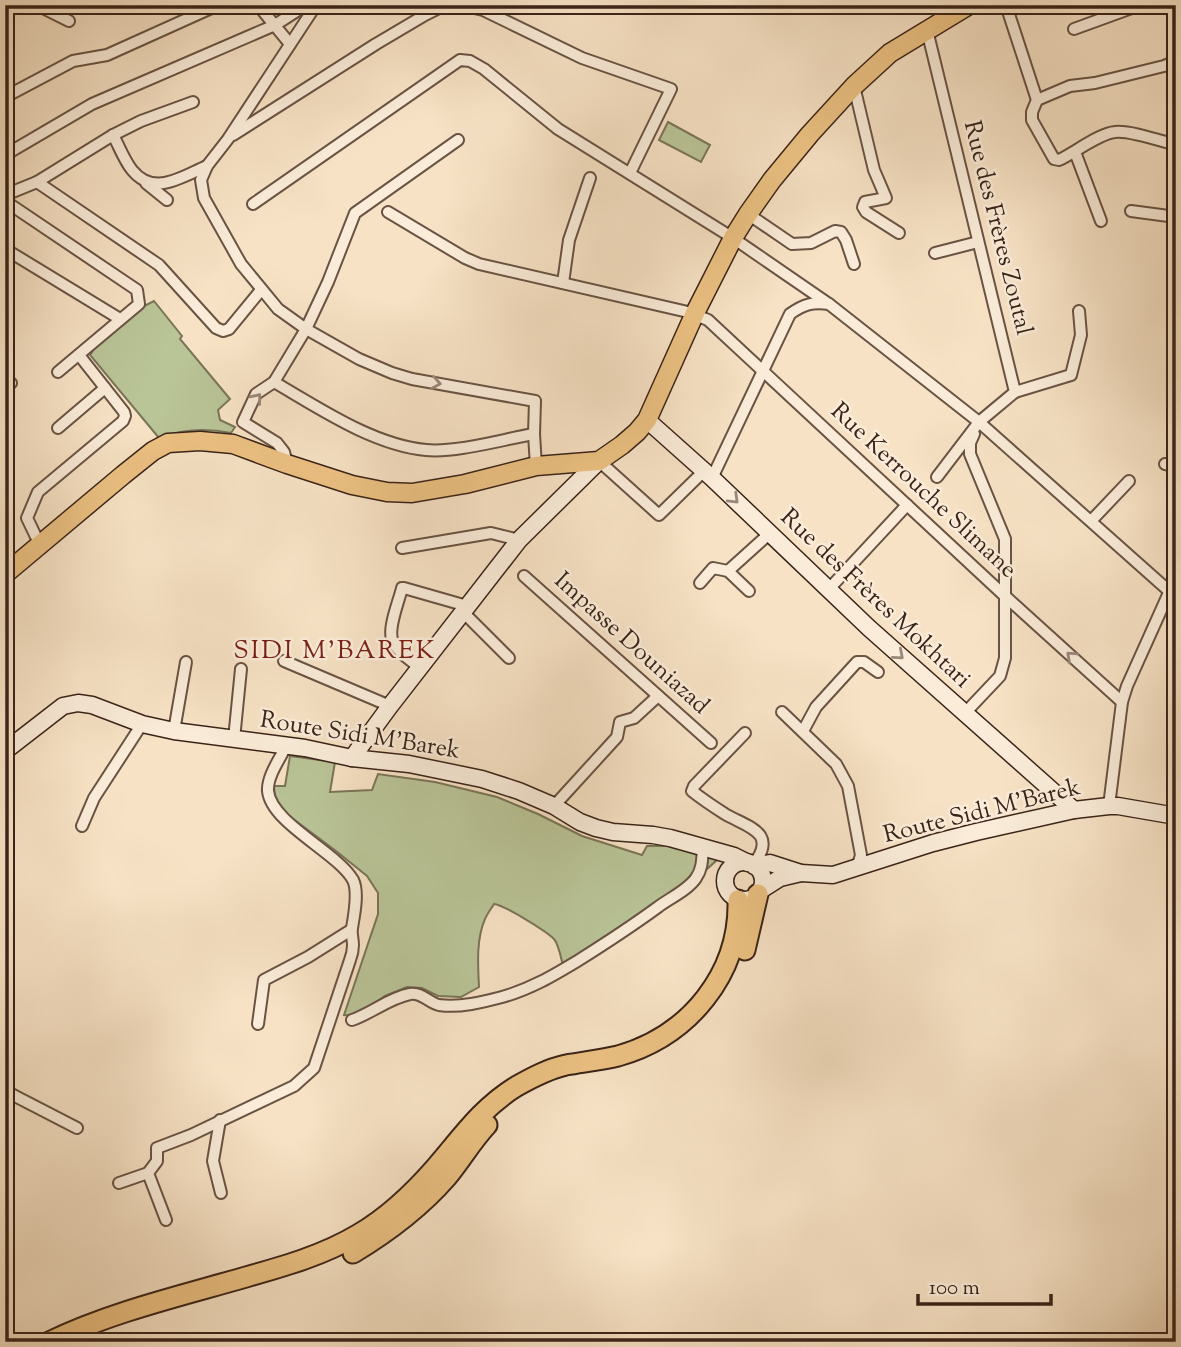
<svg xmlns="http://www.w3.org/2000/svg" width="1181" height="1347" font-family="'Sorts Mill Goudy',serif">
<rect width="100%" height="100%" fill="#f7e2c5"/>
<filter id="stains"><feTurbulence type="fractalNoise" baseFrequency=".00286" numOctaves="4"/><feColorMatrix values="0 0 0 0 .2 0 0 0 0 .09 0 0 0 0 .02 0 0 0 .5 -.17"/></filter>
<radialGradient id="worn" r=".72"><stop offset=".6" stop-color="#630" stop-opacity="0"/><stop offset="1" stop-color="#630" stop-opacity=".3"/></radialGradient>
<g fill="#b9c497" stroke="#7a7458" stroke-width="2">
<path d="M 668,122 L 710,145 L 701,162 L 659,140 Z"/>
<path d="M 154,301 L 182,336 L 180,339 L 230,399 L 218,410 L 220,420 L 235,427 L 231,433 C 206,428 183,429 159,438 L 90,355 L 95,347 L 140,308 Z"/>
<path d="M 290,756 L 335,762 L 330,792 L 372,790 L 378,774 L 435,782 L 497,797 L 538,814 L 582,836 L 642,855 L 647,846 L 682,846 L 717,860 L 696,879 L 563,966 C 561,958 559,945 554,939 C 546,931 504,905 494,904 C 491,909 487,914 485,919 C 476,939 478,966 479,987 L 461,997 L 438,996 L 422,988 L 407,987 L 385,996 L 356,1016 L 344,1015 L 378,914 L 378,893 L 367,876 L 336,851 L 284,812 L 275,800 L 274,786 L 285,786 Z"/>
</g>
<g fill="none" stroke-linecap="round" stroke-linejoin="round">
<g stroke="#695343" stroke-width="14">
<g id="street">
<path d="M 37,5 L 69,21"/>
<path d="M 258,5 L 290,44"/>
<path d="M 316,5 L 228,139 L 207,166 L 201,180 L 204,198 L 241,264 L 278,309 L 306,329 L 328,282 L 355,213 L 458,140"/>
<path d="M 462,5 L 483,10 L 582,58 L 671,89 L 630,173"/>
<path d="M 1006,5 L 1037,100 L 1070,86 L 1095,83 L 1164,66 L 1176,61"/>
<path d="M 1173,5 L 1176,8"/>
<path d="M 5,13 L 12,9"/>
<path d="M 1074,29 L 1140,5"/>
<path d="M 927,30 L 1015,392 L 979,422 L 937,477"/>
<path d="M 854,86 L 874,170 L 886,198 L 865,202 L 863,207 L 866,212 L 899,233"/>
<path d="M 5,97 L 73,61 L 107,55 L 218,5"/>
<path d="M 1037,100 L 1032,112 L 1032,120 L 1054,159 L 1059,160 C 1074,153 1100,133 1115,132 C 1129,130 1161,141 1176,145"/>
<path d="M 113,135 C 119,146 124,160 132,170 C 154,197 181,177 207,166"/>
<path d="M 233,135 L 376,44 L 425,15 L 445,5"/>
<path d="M 1075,152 L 1101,221"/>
<path d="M 5,155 L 92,104 L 275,25 L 306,5"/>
<path d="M 37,182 L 159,265 L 216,328 L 223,331 L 229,329 L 261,290"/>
<path d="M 146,183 L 167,200"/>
<path d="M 5,195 L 37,182 L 113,135 L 141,121 L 193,102"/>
<path d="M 5,201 L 137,290 L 139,304 L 58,372"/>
<path d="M 253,204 L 460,60 L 470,61 L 484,69 L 558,129 L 733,238 L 829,304"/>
<path d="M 1131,211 L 1176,217"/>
<path d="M 388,212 L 465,258 L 479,264 L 688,312 L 708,320 L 1006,597 L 1122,702"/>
<path d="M 748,214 L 792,244 L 811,243 L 835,231 L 841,232 L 846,240 L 854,264"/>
<path d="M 5,249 L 120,319"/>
<path d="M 935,253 L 978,242"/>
<path d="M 563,283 L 569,240 L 590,178"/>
<path d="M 274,382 C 319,408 373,445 426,450 C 456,453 504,439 534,434"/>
<path d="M 5,385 L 11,383"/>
<path d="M 1015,392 L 1071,375 L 1081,335 L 1079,311"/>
<path d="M 58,428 L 105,388"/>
<path d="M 599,461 L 659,515 L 704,471"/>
<path d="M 287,464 L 284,452 L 277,443 L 243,422 L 256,394 L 274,382 L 306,329 L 359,359 L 392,373 L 412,379 L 535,401 L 534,434 L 536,466"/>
<path d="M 1165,464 L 1176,466"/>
<path d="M 712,478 L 790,314 C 804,304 812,302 829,304 L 979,422 L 1169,591"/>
<path d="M 1091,521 L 1129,481"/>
<path d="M 40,545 L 27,518 L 38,492 L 123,421 L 125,416 L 124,412 L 79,355"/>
<path d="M 402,548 L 491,533 L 519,540"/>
<path d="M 728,571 L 769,534"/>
<path d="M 524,576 L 711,743"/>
<path d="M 700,583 L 713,568 L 728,571 L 749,591"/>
<path d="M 828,590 L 907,505"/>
<path d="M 463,612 L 509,658"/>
<path d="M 284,661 L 390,706"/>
<path d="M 420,668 C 411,660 395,651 392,639 C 388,627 399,601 402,588 L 404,588 L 467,606"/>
<path d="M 782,712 L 836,764 L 848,786 L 861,855 L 857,868"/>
<path d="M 965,713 L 1000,676 L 1005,658 L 1005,539 L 970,454 L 970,443 L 974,434"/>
<path d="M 174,731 L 186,662"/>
<path d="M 803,731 L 816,707 L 857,662 L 864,662 L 878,672"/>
<path d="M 745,733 L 694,786 L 692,791 C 702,799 714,807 725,814 C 747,827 779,832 753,865"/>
<path d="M 234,739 L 241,669"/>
<path d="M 554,806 L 617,737 L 620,722 L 634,718 L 658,696"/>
<path d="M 1109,806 L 1122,702 L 1127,686 L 1176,577"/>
<path d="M 82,826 L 94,798 L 142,724"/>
<path d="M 352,1020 C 372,1013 389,998 410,994 C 422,992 429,1003 439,1005 C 460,1008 483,1002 502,997 C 531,989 554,975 579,960 C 606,943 632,926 658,907 C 670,898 688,890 696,878 C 703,868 702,858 703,847"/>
<path d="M 258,1024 L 264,980 L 308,957 L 351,930"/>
<path d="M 5,1089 L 13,1095 L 77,1128"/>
<path d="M 220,1120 L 213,1161 L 221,1193"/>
<path d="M 119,1183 L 148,1173"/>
<path d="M 166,1220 L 148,1173 L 157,1161 L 157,1148 L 191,1135 L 294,1086 L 314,1068 L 350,960 C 352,955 353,950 353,945 C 353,939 351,934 352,928 C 354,916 359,892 353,880 C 338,853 271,823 268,791 C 267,776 280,759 286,746"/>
</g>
</g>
<g stroke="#3a2318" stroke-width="19">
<g id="secondary">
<path d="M 647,420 L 712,478 L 869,628 L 1074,810"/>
<path d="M 5,751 L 63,706 L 78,703 L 92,705 L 142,724 L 174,731 L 305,748 L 352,758 L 409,764 L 482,779 L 519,791 L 554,806 L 580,822 L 596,828 L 613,832 L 653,835 L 670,838 L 734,856 L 748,863"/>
<path d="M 352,758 L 390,706 L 519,540 L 599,461"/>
<circle cx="744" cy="881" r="19"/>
<path d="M 754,866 L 770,863 L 801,873 L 833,875 L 933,843 L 976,832 L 1074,810 L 1109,806 L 1118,806 L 1176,816"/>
<path d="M 761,890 L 780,878 L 801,873"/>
</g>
</g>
<g stroke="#3a2318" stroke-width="21">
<path id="primary" d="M 5,574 L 123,475 L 153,451 L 168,443 L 200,441 L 233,444 L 287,464 L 352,485 L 387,492 L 412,493 L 465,484 L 536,466 L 599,461 L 622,445 L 637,432 L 647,420 L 695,313 L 733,238 L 748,214 L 772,180 L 810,134 L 854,86 L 890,53 L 969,5"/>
</g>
<g stroke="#3a2318" stroke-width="23">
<g id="highway">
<path d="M 745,950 L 758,894"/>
<path d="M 353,1253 C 388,1232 420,1208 447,1177 C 461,1160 472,1141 487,1125"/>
<path d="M 49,1342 C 111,1312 180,1296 246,1277 C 285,1266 324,1255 359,1234 C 388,1217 414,1192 435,1168 C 462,1137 481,1108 517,1086 C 533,1077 548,1069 566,1065 C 583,1062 601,1060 618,1056 C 689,1036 740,974 738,900"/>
</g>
</g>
<use href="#street" stroke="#faecd9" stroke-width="10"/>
<use href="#secondary" stroke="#faecd9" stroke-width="16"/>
<use href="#primary" stroke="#ecc182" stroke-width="18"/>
<use href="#highway" stroke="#ecc182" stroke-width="19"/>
</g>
<defs><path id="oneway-chevron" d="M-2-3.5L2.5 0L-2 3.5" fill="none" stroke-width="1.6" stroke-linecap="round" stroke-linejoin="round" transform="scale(1.75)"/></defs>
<g stroke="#9a8878">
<use href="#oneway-chevron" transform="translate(436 383) rotate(9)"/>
<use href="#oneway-chevron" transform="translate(257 398) rotate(-51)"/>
<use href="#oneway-chevron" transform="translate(734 499) rotate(44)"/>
<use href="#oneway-chevron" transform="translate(899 655) rotate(41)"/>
<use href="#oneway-chevron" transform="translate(1071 656) rotate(-138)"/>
</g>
<g text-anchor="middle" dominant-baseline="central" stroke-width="5" stroke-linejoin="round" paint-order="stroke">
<g font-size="24" fill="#3a2318" stroke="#faecd9">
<text transform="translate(997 228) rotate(76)">Rue des Frères Zoutal</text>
<text transform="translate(923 491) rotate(43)">Rue Kerrouche Slimane</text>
<text transform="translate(875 599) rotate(43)">Rue des Frères Mokhtari</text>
<text transform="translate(631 644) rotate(42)">Impasse Douniazad</text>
<text transform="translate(360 736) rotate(9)">Route Sidi M'Barek</text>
<text transform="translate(982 812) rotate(-14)">Route Sidi M'Barek</text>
</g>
<g font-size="26" letter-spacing="2" fill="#7a1f14" stroke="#faecd9">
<text x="335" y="651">SIDI M'BAREK</text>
</g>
</g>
<rect width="1181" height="1347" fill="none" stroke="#f7e2c5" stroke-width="28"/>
<rect x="7" y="7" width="1167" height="1333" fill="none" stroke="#3a2318" stroke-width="3.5"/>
<rect x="14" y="14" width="1153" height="1319" fill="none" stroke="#3a2318" stroke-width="2"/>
<path d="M918 1294v10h133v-10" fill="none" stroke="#3a2318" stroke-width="3.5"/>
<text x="929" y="1294" font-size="21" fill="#3a2318" stroke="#faecd9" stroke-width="5" paint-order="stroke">100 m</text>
<rect width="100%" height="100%" filter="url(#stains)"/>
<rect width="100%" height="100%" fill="url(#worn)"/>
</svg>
